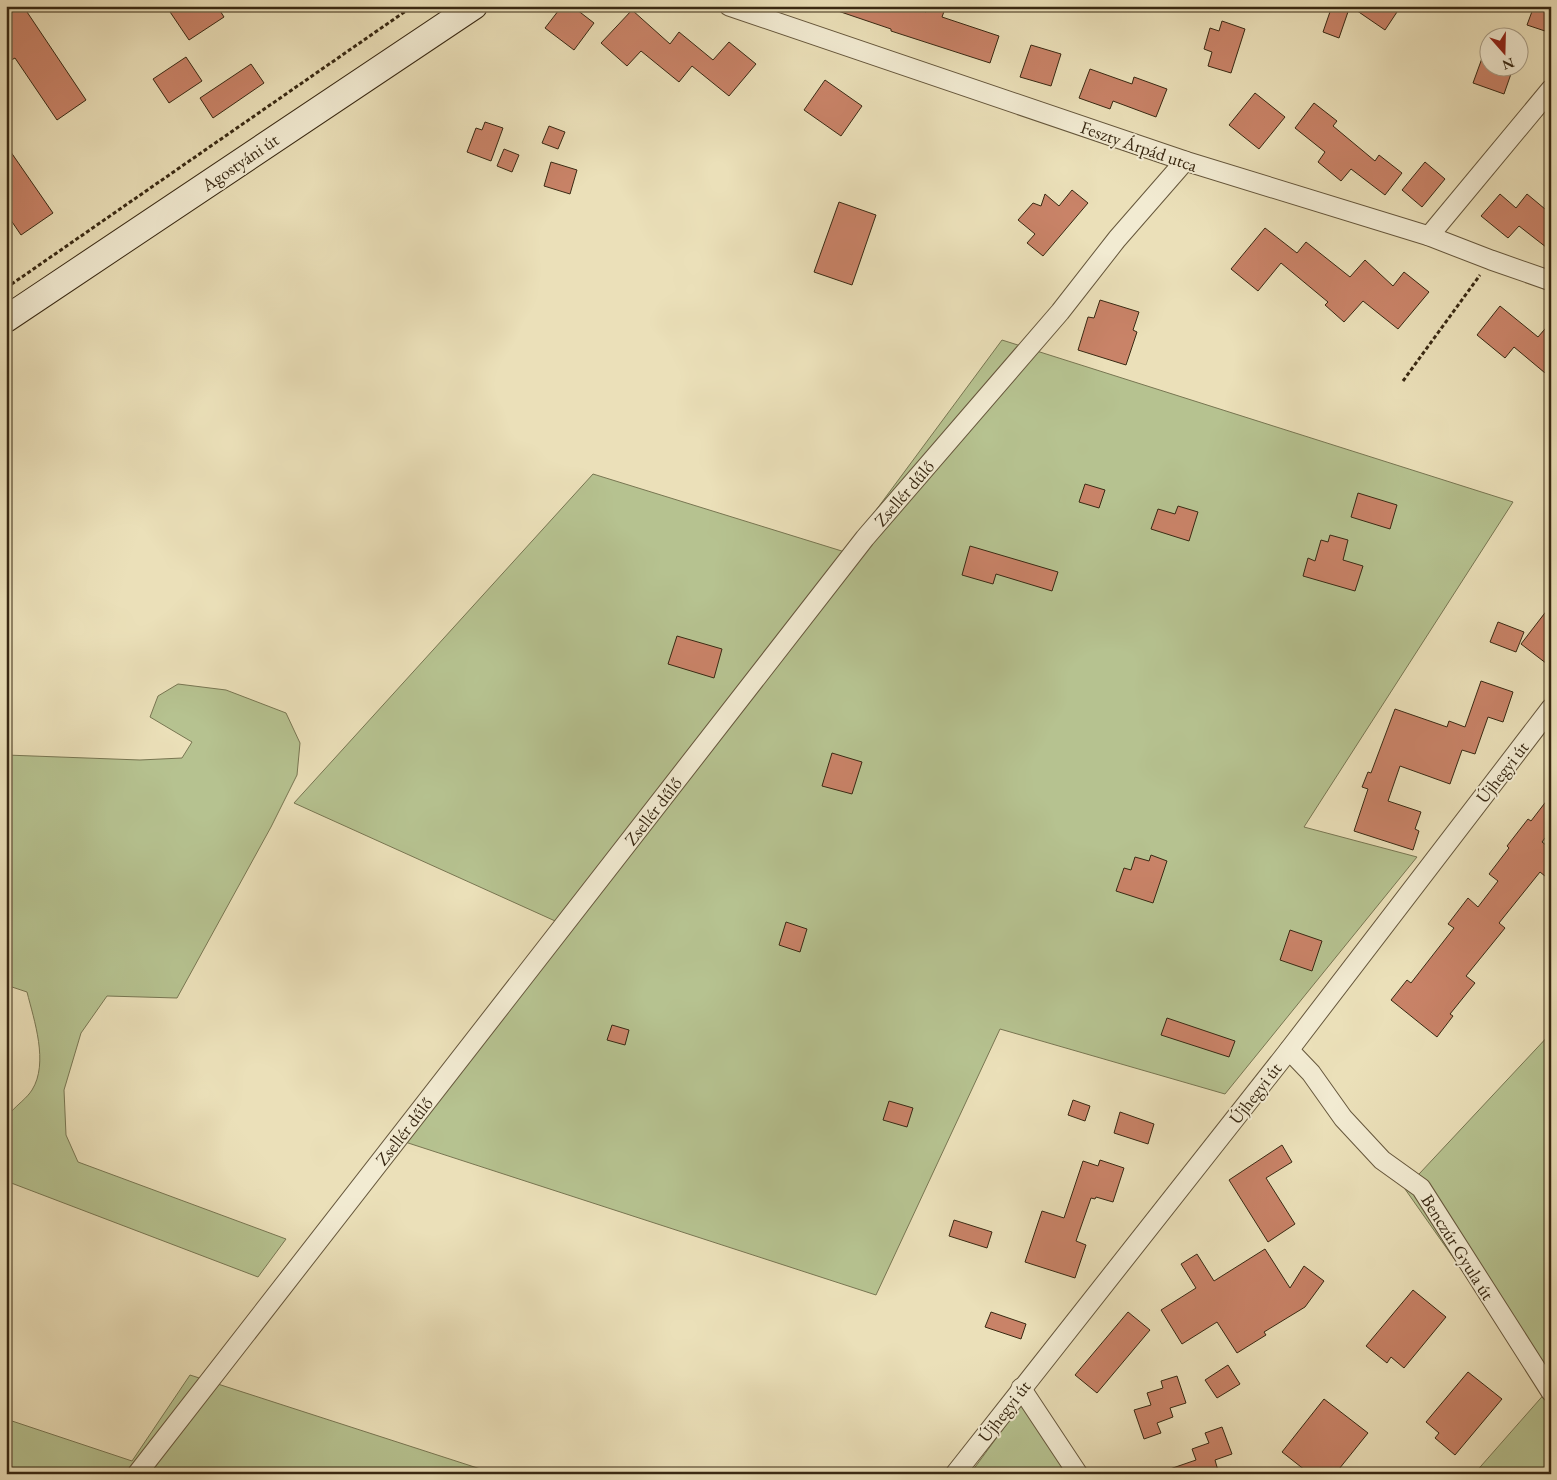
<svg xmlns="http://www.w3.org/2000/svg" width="1557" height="1480" font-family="'EB Garamond',serif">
<rect width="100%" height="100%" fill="#ebe0b9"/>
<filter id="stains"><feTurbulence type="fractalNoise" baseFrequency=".004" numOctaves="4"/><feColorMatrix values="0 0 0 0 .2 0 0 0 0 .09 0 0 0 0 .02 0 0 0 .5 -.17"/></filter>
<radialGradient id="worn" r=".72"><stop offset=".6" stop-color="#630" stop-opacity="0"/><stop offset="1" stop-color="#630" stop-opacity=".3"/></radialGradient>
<g fill="#b6c290" stroke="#787652">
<path d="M 1002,340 L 1513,502 L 1304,827 L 1417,857 L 1225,1094 L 1000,1029 L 876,1295 L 402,1141 L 564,925 L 294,803 L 593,474 L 845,552 Z"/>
<path d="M 178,684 L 226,690 L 286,713 L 300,743 L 297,775 L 271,827 L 177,998 L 107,996 L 81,1033 L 64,1090 L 66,1135 L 78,1162 L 286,1239 L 258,1277 L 6,1181 L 6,1114 L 11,1112 C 17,1105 27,1098 32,1090 C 49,1063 34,1020 27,992 L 6,985 L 6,755 L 140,760 L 182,758 L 192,742 L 150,717 L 158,696 Z"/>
<path d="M 1551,1033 L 1551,1474 L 1474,1474 L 1547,1391 L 1405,1189 Z"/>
<path d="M 190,1375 L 496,1474 L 6,1474 L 6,1419 L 132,1461 Z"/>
<path d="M 1028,1395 L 1079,1474 L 970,1474 Z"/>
</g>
<g fill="#c98368" stroke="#392913">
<path d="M 15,6 L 23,6 L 86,100 L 57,120 L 15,58 L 6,63 L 6,11 Z"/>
<path d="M 166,6 L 217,6 L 224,17 L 189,40 Z"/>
<path d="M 562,6 L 572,6 L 594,23 L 574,50 L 545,28 Z"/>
<path d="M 833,6 L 909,6 L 926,12 L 928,6 L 946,6 L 942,17 L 999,36 L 990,63 L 891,31 L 891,29 L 832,9 Z"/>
<path d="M 1332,6 L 1350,6 L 1339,38 L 1323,32 Z"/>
<path d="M 1350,6 L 1401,6 L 1385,30 Z"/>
<path d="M 1534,6 L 1551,6 L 1551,33 L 1527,25 Z"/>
<path d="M 632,10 L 670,44 L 679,32 L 713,60 L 729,42 L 756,64 L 729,96 L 692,66 L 679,82 L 641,51 L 627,66 L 601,43 Z"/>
<path d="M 1222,21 L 1245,29 L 1231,73 L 1208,66 L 1212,52 L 1204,49 L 1210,28 L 1219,31 Z"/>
<path d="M 1489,39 L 1490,68 L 1513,68 L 1504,94 L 1473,83 Z"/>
<path d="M 1031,45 L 1061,54 L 1051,86 L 1020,77 Z"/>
<path d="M 186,57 L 202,81 L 169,103 L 153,79 Z"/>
<path d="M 251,64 L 264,83 L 213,118 L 200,98 Z"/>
<path d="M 1090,69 L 1132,84 L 1134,77 L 1167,89 L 1156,117 L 1113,101 L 1110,109 L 1079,98 Z"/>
<path d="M 825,80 L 862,106 L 841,136 L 804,110 Z"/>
<path d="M 1255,93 L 1285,117 L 1259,149 L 1229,125 Z"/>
<path d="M 1314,103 L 1337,121 L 1333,126 L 1375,161 L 1379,155 L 1402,173 L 1385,195 L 1351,169 L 1341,181 L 1318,162 L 1325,152 L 1295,128 Z"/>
<path d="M 485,122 L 503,128 L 491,161 L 467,152 L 476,128 L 482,130 Z"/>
<path d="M 549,126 L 565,132 L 558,149 L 542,143 Z"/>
<path d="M 6,145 L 53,213 L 21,235 L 6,213 Z"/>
<path d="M 504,149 L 519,155 L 512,172 L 497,166 Z"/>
<path d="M 551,162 L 577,170 L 570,194 L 544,186 Z"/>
<path d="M 1425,162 L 1445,179 L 1422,207 L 1402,190 Z"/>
<path d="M 1072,190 L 1088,203 L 1043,256 L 1027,243 L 1035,234 L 1018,220 L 1033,203 L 1041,206 L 1045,194 L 1059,206 Z"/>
<path d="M 1500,194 L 1516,208 L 1527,194 L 1551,214 L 1551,251 L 1519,226 L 1508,238 L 1481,216 Z"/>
<path d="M 839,202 L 876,215 L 852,285 L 814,272 Z"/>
<path d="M 1265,228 L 1297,253 L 1306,242 L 1350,277 L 1365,260 L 1393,286 L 1404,272 L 1429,292 L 1398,329 L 1363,301 L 1344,322 L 1325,305 L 1328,302 L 1281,263 L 1258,291 L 1231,269 Z"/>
<path d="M 1100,300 L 1139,312 L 1133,330 L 1137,332 L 1126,365 L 1078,350 L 1088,317 L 1094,318 Z"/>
<path d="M 1500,306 L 1538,337 L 1551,322 L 1551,378 L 1514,347 L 1505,358 L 1477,335 Z"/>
<path d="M 1085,484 L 1105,490 L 1099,508 L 1079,502 Z"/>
<path d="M 1358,493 L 1397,505 L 1390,529 L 1351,517 Z"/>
<path d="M 1178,506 L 1198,512 L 1189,541 L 1151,529 L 1158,509 L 1175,514 Z"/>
<path d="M 1330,535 L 1348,540 L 1343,560 L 1363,566 L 1355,591 L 1303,576 L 1308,558 L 1315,561 L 1321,540 L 1328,542 Z"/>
<path d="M 970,546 L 1058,572 L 1052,591 L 996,574 L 993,584 L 962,575 Z"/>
<path d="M 1551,605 L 1551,667 L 1521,644 Z"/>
<path d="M 1498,622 L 1524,632 L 1516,652 L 1490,642 Z"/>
<path d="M 677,636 L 722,649 L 714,678 L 668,664 Z"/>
<path d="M 1481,681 L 1513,692 L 1503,722 L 1488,717 L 1475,754 L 1462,750 L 1450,784 L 1400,766 L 1388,801 L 1421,812 L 1415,829 L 1419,831 L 1413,850 L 1354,831 L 1368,789 L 1362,787 L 1368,772 L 1371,773 L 1395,709 L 1447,727 L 1449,721 L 1465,727 Z"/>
<path d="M 832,753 L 862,762 L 852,794 L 822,786 Z"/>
<path d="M 1551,795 L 1551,830 L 1542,842 L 1551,849 L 1551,881 L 1540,872 L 1499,923 L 1505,928 L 1466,976 L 1475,983 L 1450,1014 L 1453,1016 L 1437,1037 L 1391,1000 L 1407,980 L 1411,983 L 1454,928 L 1448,924 L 1468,898 L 1478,907 L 1498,881 L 1489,874 L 1509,848 L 1507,846 L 1528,819 L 1531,821 Z"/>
<path d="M 1151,855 L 1167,861 L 1153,903 L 1116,891 L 1124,868 L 1131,870 L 1135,857 L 1149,861 Z"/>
<path d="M 786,922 L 807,929 L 800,952 L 779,945 Z"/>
<path d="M 1290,930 L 1322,941 L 1312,971 L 1280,960 Z"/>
<path d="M 1167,1018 L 1235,1041 L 1229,1057 L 1161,1035 Z"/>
<path d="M 612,1025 L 629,1030 L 625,1045 L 607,1040 Z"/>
<path d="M 1073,1100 L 1090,1106 L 1085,1121 L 1068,1115 Z"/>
<path d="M 889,1101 L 913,1108 L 907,1127 L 883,1120 Z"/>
<path d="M 1120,1112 L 1154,1124 L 1148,1144 L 1114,1133 Z"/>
<path d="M 1282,1145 L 1292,1162 L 1266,1178 L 1295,1224 L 1268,1242 L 1229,1180 Z"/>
<path d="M 1100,1160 L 1124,1168 L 1113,1202 L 1096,1197 L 1095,1199 L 1091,1198 L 1076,1241 L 1086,1245 L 1075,1278 L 1025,1262 L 1042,1211 L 1064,1218 L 1083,1161 L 1098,1166 Z"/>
<path d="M 954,1220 L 992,1232 L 987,1248 L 949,1236 Z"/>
<path d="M 1265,1249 L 1290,1288 L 1304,1266 L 1324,1281 L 1305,1307 L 1264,1332 L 1266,1335 L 1237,1353 L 1217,1322 L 1182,1344 L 1161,1310 L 1196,1288 L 1181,1264 L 1197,1254 L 1214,1281 Z"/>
<path d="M 1413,1290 L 1446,1317 L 1404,1368 L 1391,1357 L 1387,1363 L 1366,1346 Z"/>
<path d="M 991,1312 L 1026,1324 L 1021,1339 L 985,1327 Z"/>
<path d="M 1128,1312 L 1150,1330 L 1097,1393 L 1075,1375 Z"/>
<path d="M 1228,1365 L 1240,1384 L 1217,1398 L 1205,1380 Z"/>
<path d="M 1468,1372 L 1502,1399 L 1455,1455 L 1435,1438 L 1439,1433 L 1426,1422 Z"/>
<path d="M 1177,1376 L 1186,1403 L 1170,1408 L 1173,1417 L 1157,1423 L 1161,1433 L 1144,1439 L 1134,1410 L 1151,1405 L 1147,1393 L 1163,1388 L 1161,1381 Z"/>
<path d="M 1324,1399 L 1368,1433 L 1335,1474 L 1310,1474 L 1282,1452 Z"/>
<path d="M 1222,1427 L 1232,1454 L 1215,1460 L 1219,1474 L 1164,1474 L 1164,1471 L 1196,1460 L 1192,1449 L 1209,1443 L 1205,1433 Z"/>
</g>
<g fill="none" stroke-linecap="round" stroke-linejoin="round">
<g stroke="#66573c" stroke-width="21">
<g id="minor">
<path d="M 729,6 L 1185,161 L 1429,236 L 1491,260 L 1551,281"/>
<path d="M 1429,236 L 1551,89"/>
<path d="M 1289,1050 L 1311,1073 L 1343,1118 L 1382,1160 L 1421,1188 L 1551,1392"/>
<path d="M 1021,1388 L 1078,1474"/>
<path d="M 137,1474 L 865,538 L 1060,312 L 1117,239 L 1185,161"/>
<path d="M 955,1474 L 1289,1050 L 1551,708"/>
</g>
</g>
<g stroke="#392913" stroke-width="28">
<path id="secondary" d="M 6,319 L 474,6"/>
</g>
<g stroke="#392913" stroke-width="3" stroke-dasharray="4 2.5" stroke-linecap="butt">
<path d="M 6,288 L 413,6"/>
<path d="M 1403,381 L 1480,275"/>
</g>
<use href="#minor" stroke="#f2ebd2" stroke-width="19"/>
<use href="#secondary" stroke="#f2ebd2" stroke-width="26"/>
</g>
<g text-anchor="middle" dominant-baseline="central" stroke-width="4" stroke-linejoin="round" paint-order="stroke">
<g font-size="18" fill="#392913" stroke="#f2ebd2">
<text transform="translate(1139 146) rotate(19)">Feszty Árpád utca</text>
<text transform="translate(240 162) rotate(-34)">Agostyáni út</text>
<text transform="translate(904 493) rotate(-49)">Zsellér dűlő</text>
<text transform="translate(1502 772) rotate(-52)">Újhegyi út</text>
<text transform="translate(653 811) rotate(-52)">Zsellér dűlő</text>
<text transform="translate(1255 1093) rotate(-52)">Újhegyi út</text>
<text transform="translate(404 1131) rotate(-52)">Zsellér dűlő</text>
<text transform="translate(1458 1247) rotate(58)">Benczúr Gyula út</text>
<text transform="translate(1004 1411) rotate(-52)">Újhegyi út</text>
</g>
</g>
<rect width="1557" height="1480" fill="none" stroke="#ebe0b9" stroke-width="25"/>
<rect x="8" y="8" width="1542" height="1465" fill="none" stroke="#392913" stroke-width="2.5"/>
<rect x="12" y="12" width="1532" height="1455" fill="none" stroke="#392913"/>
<g transform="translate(1504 52) rotate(160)"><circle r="24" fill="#f2ebd2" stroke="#a89d86"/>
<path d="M0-4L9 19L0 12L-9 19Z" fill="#8f2418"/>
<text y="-8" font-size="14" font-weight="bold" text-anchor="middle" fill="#392913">N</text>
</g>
<rect width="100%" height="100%" filter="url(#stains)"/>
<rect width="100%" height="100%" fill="url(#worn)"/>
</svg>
